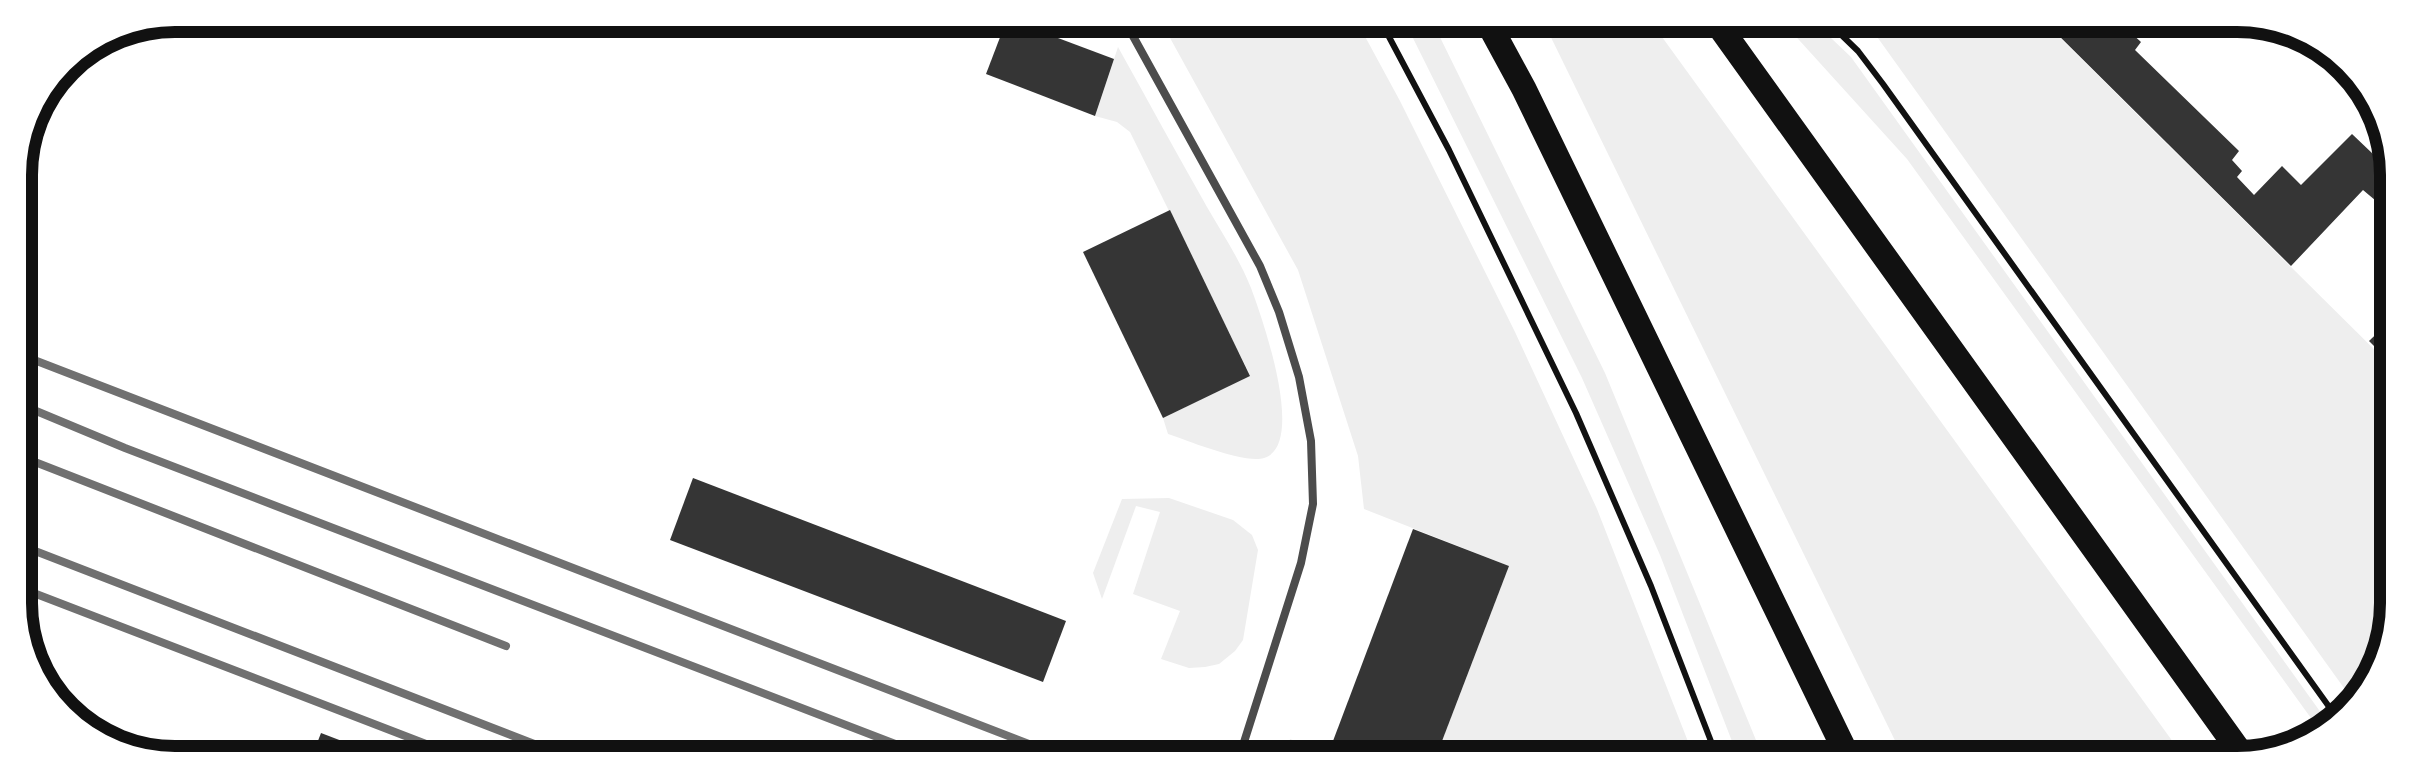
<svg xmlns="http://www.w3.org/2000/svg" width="2412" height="779" font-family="Mulish,sans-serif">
<rect width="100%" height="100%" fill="#fff"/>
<g fill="#eee">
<path d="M 1159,18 L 1355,18 L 1400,101 L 1515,332 L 1597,509 L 1696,762 L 1434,762 L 1509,566 L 1364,509 L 1358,456 L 1298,270 Z"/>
<path d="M 1403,18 L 1430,18 L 1434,25 L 1605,373 L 1765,762 L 1740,762 L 1660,555 L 1582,378 Z"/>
<path d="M 1542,19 L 1649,19 L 2189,764 L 1906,763 Z"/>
<path d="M 1780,19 L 1811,19 L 1851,57 L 2334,731 L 2324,735 L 2321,732 L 1907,159 Z"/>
<path d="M 1865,20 L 2042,20 L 2393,368 L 2391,646 L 2354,702 Z"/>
<path d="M 1118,47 C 1148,101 1177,154 1207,207 C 1222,233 1240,260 1251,288 C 1262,317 1307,445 1264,458 C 1245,464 1189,441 1168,434 L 1163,418 L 1250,375 L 1130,132 L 1117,122 L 1095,116 Z"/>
<path d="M 1169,498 L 1233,520 L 1252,535 L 1258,550 L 1243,640 L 1235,651 L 1219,664 L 1205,667 L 1189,668 L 1161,659 L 1180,611 L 1133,594 L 1160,512 L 1136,506 L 1102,599 L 1093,573 L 1122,499 Z"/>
<path d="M 1290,739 L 1348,761 L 1283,761 Z"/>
</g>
<g fill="#353535">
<path d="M 1007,19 L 1114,59 L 1095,116 L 986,74 Z"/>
<path d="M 2043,20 L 2117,20 L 2141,42 L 2135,50 L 2239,151 L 2232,160 L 2242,171 L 2237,177 L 2254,195 L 2282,166 L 2301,185 L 2352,134 L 2373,154 L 2390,136 L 2394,145 L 2394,216 L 2363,190 L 2291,266 Z"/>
<path d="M 2295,31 L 2357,69 L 2361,78 L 2352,87 Z"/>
<path d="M 1170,210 L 1250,376 L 1163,418 L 1083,252 Z"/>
<path d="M 2393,318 L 2393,365 L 2369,341 Z"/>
<path d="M 693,478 L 1066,621 L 1043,682 L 670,540 Z"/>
<path d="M 1413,529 L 1509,566 L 1434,762 L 1388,762 L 1333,741 Z"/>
<path d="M 321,733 L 389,759 L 311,759 Z"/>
</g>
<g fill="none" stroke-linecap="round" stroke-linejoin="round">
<g stroke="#111" stroke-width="6">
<path d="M 1379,18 L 1449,150 L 1576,413 L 1651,586 L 1719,762"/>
<path d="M 1825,19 L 1858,51 L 1883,84 L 2340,722"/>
</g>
<path stroke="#4c4c4c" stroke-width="8" d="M 1123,18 L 1260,266 L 1279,312 L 1299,377 L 1311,441 L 1313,504 L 1301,563 L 1238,761"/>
<g stroke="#111" stroke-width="25">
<path d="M 1486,19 L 1524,89 L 1851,763"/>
<path d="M 1714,19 L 2248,763"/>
</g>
<g stroke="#707070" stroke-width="8">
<path d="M 16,353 L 1073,761"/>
<path d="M 17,403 L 125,448 L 937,760"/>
<path d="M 17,455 L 506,646"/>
<path d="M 17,544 L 573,759"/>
<path d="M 18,587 L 465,759"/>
</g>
</g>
<path d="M0 0H2412V779H0ZM175 32H2237A143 143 0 0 1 2380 175V603A143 143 0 0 1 2237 746H175A143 143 0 0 1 32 603V175A143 143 0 0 1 175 32Z" fill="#fff" fill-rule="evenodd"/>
<path fill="none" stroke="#111" stroke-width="12" d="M175 32H2237A143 143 0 0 1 2380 175V603A143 143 0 0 1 2237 746H175A143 143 0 0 1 32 603V175A143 143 0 0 1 175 32Z"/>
</svg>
